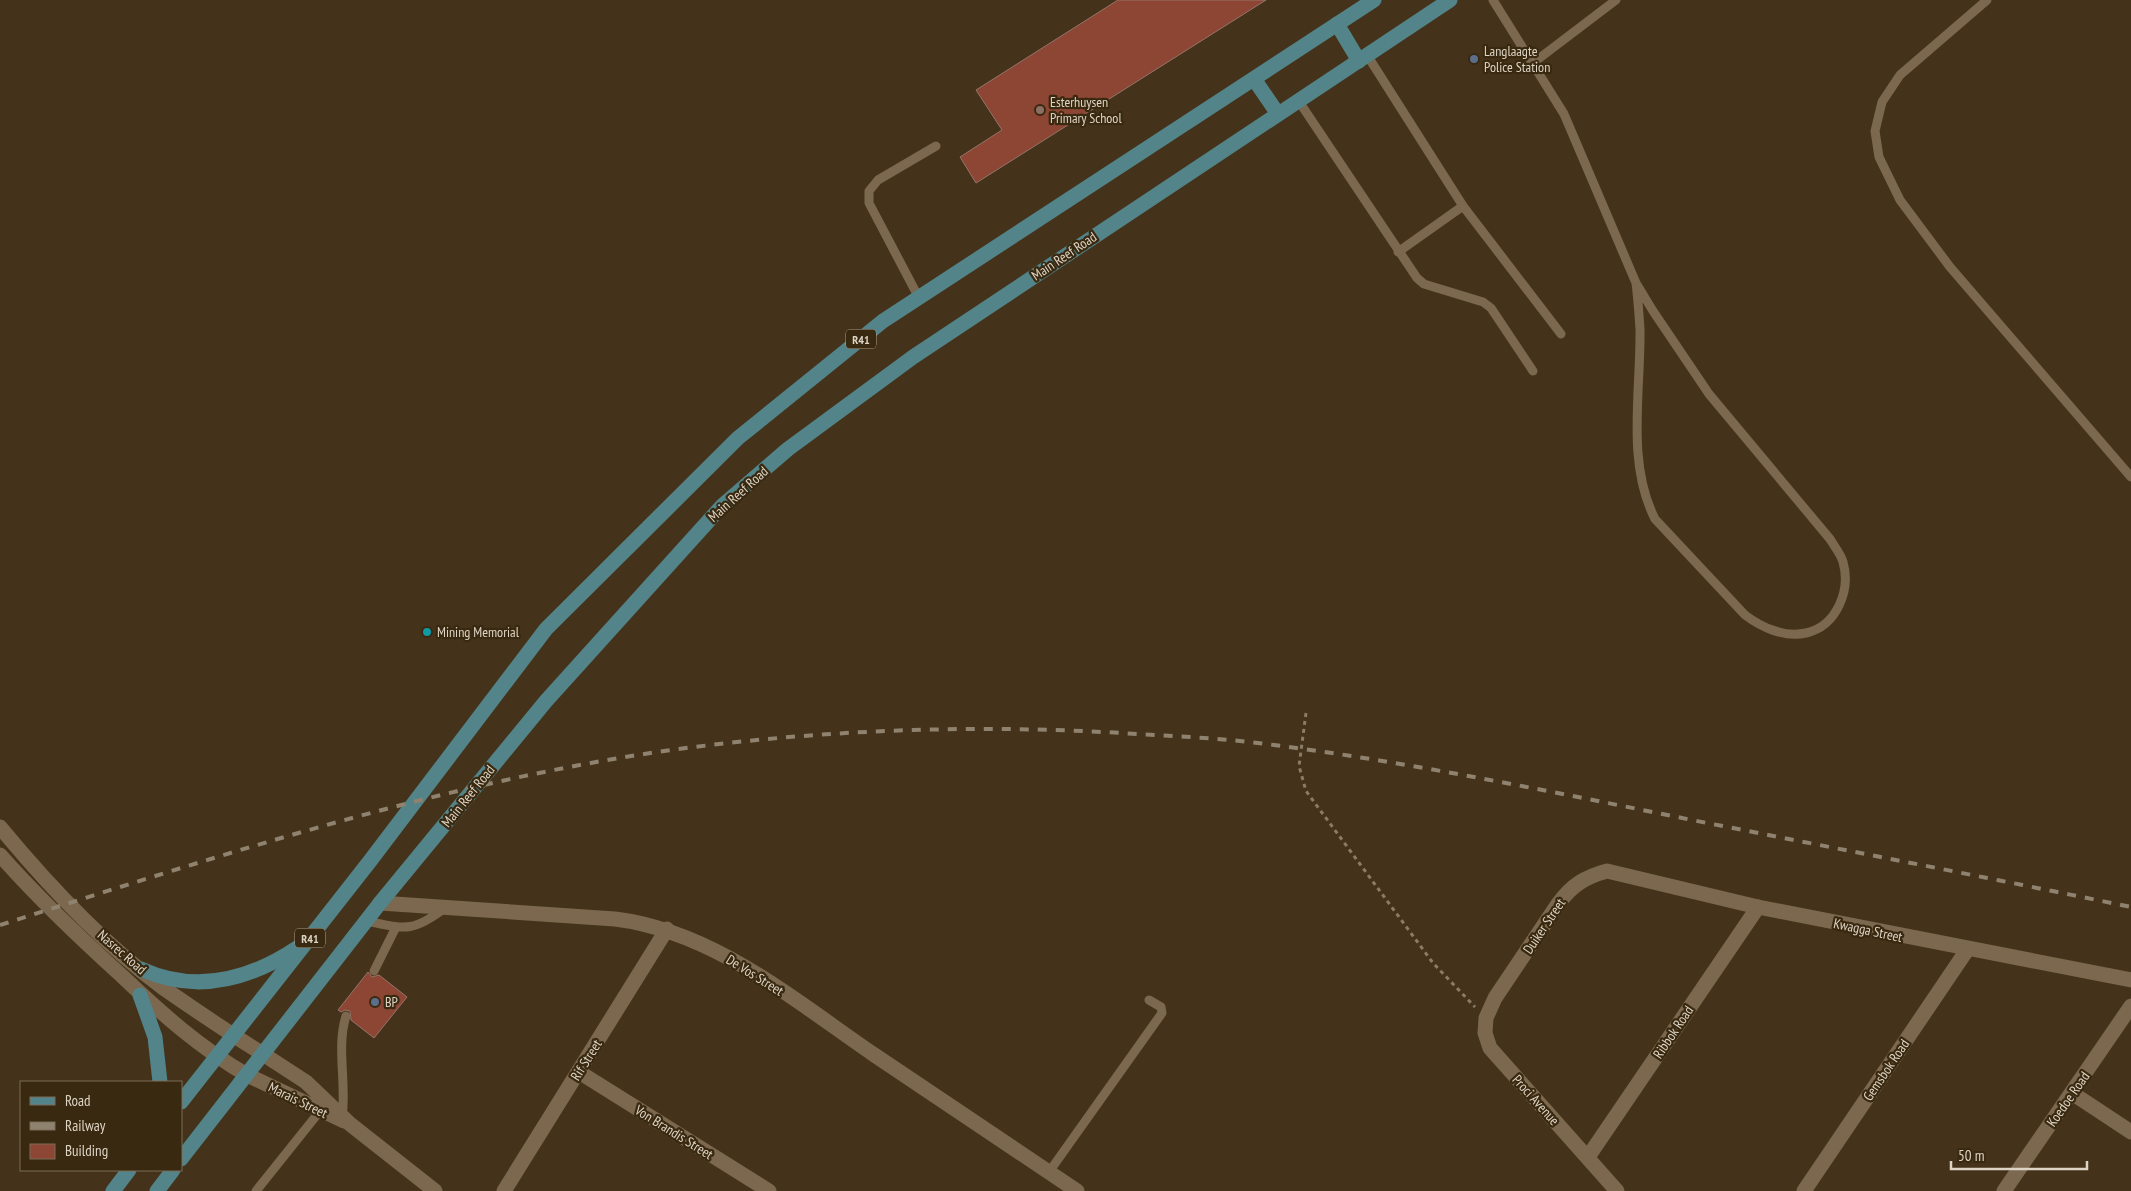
<svg xmlns="http://www.w3.org/2000/svg" width="2131" height="1191" font-family="'PT Sans Narrow',sans-serif">
<rect width="100%" height="100%" fill="#44331a"/>
<g fill="#8c4633" stroke="#96746b">
<path d="M 1118,0 L 1266,0 L 976,183 L 960,157 L 1002,130 L 976,90 Z"/>
<path d="M 368,972 L 372,977 L 379,975 L 407,997 L 374,1038 L 351,1020 L 350,1011 L 345,1010 L 341,1012 L 338,1010 Z"/>
</g>
<g fill="none" stroke-linecap="round" stroke-linejoin="round">
<path stroke="#8a7c67" stroke-width="3" stroke-dasharray="4 4" stroke-linecap="butt" d="M 1306,713 L 1299,766 L 1306,791 L 1433,963 L 1475,1007"/>
<g stroke="#7b684e" stroke-width="9">
<path d="M 1493,0 L 1564,114 L 1636,283 L 1653,311 L 1709,394 L 1830,539 C 1834,546 1841,554 1843,562 C 1851,590 1837,626 1806,633 C 1784,638 1761,627 1745,615 L 1655,519 C 1626,462 1641,391 1640,329 C 1639,314 1638,299 1636,283"/>
<path d="M 1987,0 L 1900,75 L 1882,102 L 1875,131 L 1879,157 L 1900,200 L 1950,267 L 2131,477"/>
<path d="M 1367,55 L 1463,206 L 1561,334"/>
<path d="M 1533,63 L 1616,0"/>
<path d="M 1298,100 L 1417,278 L 1424,284 L 1483,302 L 1491,308 L 1533,371"/>
<path d="M 1398,252 L 1463,206"/>
<path d="M 919,298 L 869,203 L 869,191 L 878,180 L 936,146"/>
<path d="M 366,921 C 405,929 412,933 445,908"/>
<path d="M 374,971 L 396,927"/>
<path d="M 342,1117 C 347,1084 336,1048 346,1016"/>
<path d="M 1049,1172 L 1162,1013 L 1161,1007 L 1149,1000"/>
<path d="M 256,1191 L 320,1111"/>
</g>
<g stroke="#7b684e" stroke-width="15">
<path d="M 380,903 L 615,919 C 713,931 794,1000 873,1054 C 941,1100 1009,1146 1077,1191"/>
<path d="M 263,1054 L 306,1082 L 350,1124 L 435,1191"/>
<path d="M 579,1072 L 769,1191"/>
<path d="M 247,1075 L 344,1121"/>
<path d="M 2072,1093 L 2131,1132"/>
<path d="M 1588,1157 L 1758,907"/>
<path d="M 504,1191 L 667,929"/>
<path d="M 1617,1191 L 1490,1048 L 1485,1033 L 1486,1018 L 1495,998 L 1558,904 C 1572,885 1585,877 1607,871 L 1758,907 L 2131,980"/>
<path d="M 1804,1191 L 1967,950"/>
<path d="M 2004,1191 L 2131,1006"/>
</g>
<g stroke="#7b684e" stroke-width="15">
<path d="M 0,827 C 48,885 101,942 162,987 C 195,1010 229,1033 263,1054"/>
<path d="M 0,855 C 38,898 79,937 122,976 C 161,1013 200,1048 247,1075"/>
</g>
<g stroke="#528489" stroke-width="15">
<path d="M 1337,24 L 1359,61"/>
<path d="M 1254,79 L 1278,114"/>
<path d="M 141,969 C 196,994 249,980 297,948"/>
<path d="M 140,995 L 155,1037 L 160,1082"/>
<path d="M 181,1102 L 370,861 L 546,629 L 738,438 L 883,321 L 1374,0"/>
<path d="M 181,1159 L 380,903 L 546,701 L 722,506 L 788,449 L 913,357 L 1450,0"/>
<path d="M 113,1191 L 129,1170"/>
<path d="M 157,1191 L 173,1170"/>
</g>
<path stroke="#8f826e" stroke-width="4" stroke-dasharray="9 9" stroke-linecap="butt" d="M 0,925 C 218,856 437,784 664,751 C 815,730 969,724 1121,733 C 1172,736 1223,738 1274,745 C 1414,763 1553,792 1692,820 C 1839,849 1985,877 2131,907"/>
</g>
<g fill="#5c6f8a" stroke="#392910" stroke-width="2">
<circle cx="1474" cy="59" r="5"/>
<circle cx="375" cy="1002" r="5"/>
</g>
<circle fill="#8d6e63" stroke="#392910" stroke-width="2" cx="1040" cy="110" r="5"/>
<circle fill="#0f9aa8" stroke="#392910" stroke-width="2" cx="427" cy="632" r="5"/>
<g text-anchor="middle" dominant-baseline="central" stroke-width="4.5" stroke-linejoin="round" paint-order="stroke">
<g fill="#392910" stroke="#aca18f" stroke-width="1">
<rect x="846" y="329.5" width="30" height="19" rx="4"/>
<rect x="295" y="928.5" width="30" height="19" rx="4"/>
</g>
<g font-size="12" font-weight="bold" fill="#ded4c5">
<text x="861" y="339">R41</text>
<text x="310" y="938">R41</text>
</g>
<g font-size="14" fill="#ded4c5" stroke="#392910" text-anchor="start">
<text x="1484" y="51">Langlaagte<tspan x="1484" dy="16">Police Station</tspan></text>
<text x="1050" y="102">Esterhuysen<tspan x="1050" dy="16">Primary School</tspan></text>
<text x="437" y="632">Mining Memorial</text>
<text x="385" y="1002">BP</text>
</g>
<g font-size="14" fill="#ded4c5" stroke="#392910">
<text transform="translate(1064 256) rotate(-34)">Main Reef Road</text>
<text transform="translate(738 494) rotate(-42)">Main Reef Road</text>
<text transform="translate(468 796) rotate(-51)">Main Reef Road</text>
<text transform="translate(1544 926) rotate(-56)">Duiker Street</text>
<text transform="translate(1868 930) rotate(12)">Kwagga Street</text>
<text transform="translate(122 952) rotate(41)">Nasrec Road</text>
<text transform="translate(755 975) rotate(32)">De Vos Street</text>
<text transform="translate(1673 1032) rotate(-56)">Ribbok Road</text>
<text transform="translate(586 1060) rotate(-58)">Rif Street</text>
<text transform="translate(1886 1070) rotate(-56)">Gemsbok Road</text>
<text transform="translate(2068 1099) rotate(-55)">Koedoe Road</text>
<text transform="translate(298 1100) rotate(26)">Marais Street</text>
<text transform="translate(1536 1100) rotate(48)">Proci Avenue</text>
<text transform="translate(674 1132) rotate(32)">Von Brandis Street</text>
</g>
</g>
<rect x="20" y="1081" width="162" height="90" fill="#392910" stroke="#7b6d58"/>
<rect x="30" y="1097" width="25" height="8" fill="#528489" stroke="#7b6d58"/>
<text x="65" y="1106" font-size="15" fill="#ded4c5">Road</text>
<rect x="30" y="1122" width="25" height="8" fill="#8f826e" stroke="#7b6d58"/>
<text x="65" y="1131" font-size="15" fill="#ded4c5">Railway</text>
<rect x="30" y="1144" width="25" height="15" fill="#8c4633" stroke="#7b6d58"/>
<text x="65" y="1156" font-size="15" fill="#ded4c5">Building</text>
<path d="M1951 1161v8h136v-8" fill="none" stroke="#ded4c5" stroke-width="2.5"/>
<text x="1958" y="1161" font-size="15" fill="#ded4c5" stroke="#392910" stroke-width="4" paint-order="stroke">50 m</text>
</svg>
